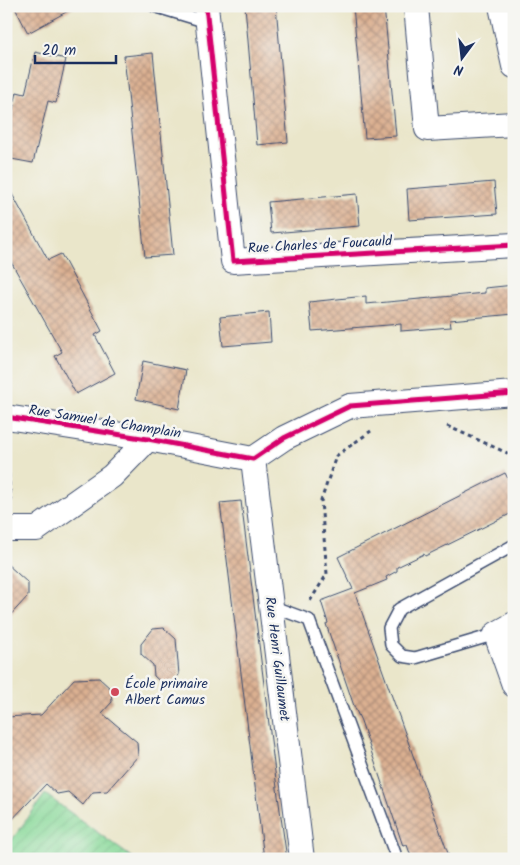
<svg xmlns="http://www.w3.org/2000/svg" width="520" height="865" font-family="Kalam,sans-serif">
<defs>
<pattern id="garden-furrows" width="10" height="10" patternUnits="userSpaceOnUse" patternTransform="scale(1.25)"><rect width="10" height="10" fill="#88d999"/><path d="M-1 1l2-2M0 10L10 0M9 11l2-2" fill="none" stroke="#75bb86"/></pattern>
<pattern id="building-cross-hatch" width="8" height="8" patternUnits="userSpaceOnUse" patternTransform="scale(1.25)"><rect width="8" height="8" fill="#dbb091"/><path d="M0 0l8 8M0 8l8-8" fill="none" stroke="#b1907a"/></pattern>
</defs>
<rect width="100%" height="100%" fill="#f6f6f2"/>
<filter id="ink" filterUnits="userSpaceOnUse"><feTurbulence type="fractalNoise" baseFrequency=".02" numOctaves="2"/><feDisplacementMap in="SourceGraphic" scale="10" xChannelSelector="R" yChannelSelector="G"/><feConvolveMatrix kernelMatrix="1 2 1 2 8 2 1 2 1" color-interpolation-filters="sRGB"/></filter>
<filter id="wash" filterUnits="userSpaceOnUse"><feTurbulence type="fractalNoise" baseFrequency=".0096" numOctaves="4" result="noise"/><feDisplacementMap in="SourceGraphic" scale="20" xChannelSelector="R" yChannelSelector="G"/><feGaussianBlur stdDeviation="1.12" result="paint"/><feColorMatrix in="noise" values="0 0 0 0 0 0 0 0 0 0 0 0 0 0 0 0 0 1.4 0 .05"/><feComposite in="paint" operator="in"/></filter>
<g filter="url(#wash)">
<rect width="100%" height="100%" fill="#eae6ca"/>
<path fill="url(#garden-furrows)" stroke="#52847c" d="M 45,794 L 134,859 L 6,859 L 6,848 Z"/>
<g id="blocks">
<g fill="url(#building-cross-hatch)">
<path d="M 14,6 L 77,6 L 28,33 Z"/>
<path d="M 245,6 L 276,6 L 288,142 L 257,145 Z"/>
<path d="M 353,6 L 384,6 L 396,136 L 365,138 Z"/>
<path d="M 35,52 L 66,59 L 56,103 L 48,101 L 33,163 L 6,158 L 6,140 L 17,92 L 25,94 Z"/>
<path d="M 153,53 L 173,255 L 145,257 L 124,56 Z"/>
<path d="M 494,182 L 497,214 L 409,220 L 407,189 Z"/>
<path d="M 6,183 L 48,260 L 61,254 L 102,331 L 95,335 L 115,373 L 76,394 L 55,356 L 62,352 L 6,253 Z"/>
<path d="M 357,194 L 360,226 L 271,233 L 268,202 Z"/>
<path d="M 514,285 L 514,314 L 450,320 L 451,327 L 401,331 L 401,324 L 312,331 L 309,302 L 366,296 L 366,304 L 485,293 L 485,288 Z"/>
<path d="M 269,312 L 271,342 L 223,346 L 220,317 Z"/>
<path d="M 143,361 L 186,370 L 179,409 L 136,399 Z"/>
<path d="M 505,473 L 514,490 L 514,512 L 425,556 L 424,554 L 397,567 L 397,571 L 386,577 L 387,580 L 355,593 L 450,859 L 412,859 L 407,845 L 403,846 L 361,721 L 354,706 L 326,624 L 328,623 L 321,601 L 353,589 L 338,557 Z"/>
<path d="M 241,501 L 278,796 L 287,859 L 264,859 L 220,503 Z"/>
<path d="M 6,563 L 28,583 L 28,596 L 6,620 Z"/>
<path d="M 164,628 L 176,639 L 179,675 L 167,688 L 154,676 L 153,665 L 141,654 L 141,644 L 153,629 Z"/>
<path d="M 99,678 L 111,689 L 112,702 L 102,713 L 137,742 L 138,756 L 107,791 L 93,792 L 83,805 L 68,792 L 57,794 L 46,784 L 6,826 L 6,717 L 41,715 L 74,679 Z"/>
</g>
</g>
</g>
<g filter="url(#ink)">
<use href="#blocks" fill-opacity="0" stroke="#3a4a6e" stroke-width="1"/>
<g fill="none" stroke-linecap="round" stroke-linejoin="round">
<g stroke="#3a4a6e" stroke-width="14">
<g id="service">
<path d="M 154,6 L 207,22"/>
<path d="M 271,606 L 309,620 L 397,859"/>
<path d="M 496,634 L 415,658 L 402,656 L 391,645 L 389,628 L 399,609 L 514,545"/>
</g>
</g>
<g stroke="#3a4a6e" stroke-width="26">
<g id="minor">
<path d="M 206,6 L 233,261 L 514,245"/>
<path d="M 416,6 L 427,129 L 514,124"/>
<path d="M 501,6 L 514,66"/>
<path d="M 6,417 L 148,439 L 253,459 L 284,438 L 350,406 L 514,393"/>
<path d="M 253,459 L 302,859"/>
<path d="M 6,529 L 37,529 L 112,476 L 148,439"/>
<path d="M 514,624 L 496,634 L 514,685"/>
</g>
</g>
<g stroke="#3a4a6e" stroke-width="3" stroke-dasharray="4 4" stroke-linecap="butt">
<path d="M 447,426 L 514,456"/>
<path d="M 6,442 L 11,503"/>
<path d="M 310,601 L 327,574 L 321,501 L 336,456 L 371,431"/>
</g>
<use href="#service" stroke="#fff" stroke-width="11"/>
<use href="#minor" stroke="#fff" stroke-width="24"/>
<g stroke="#f6f6f2" stroke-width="8">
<g id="cycleway">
<path d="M 206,6 L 233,261 L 514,245"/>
<path d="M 6,417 L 148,439 L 253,459 L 284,438 L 350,406 L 514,393"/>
</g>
</g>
<use href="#cycleway" stroke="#d6006c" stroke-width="5"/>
</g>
</g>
<circle fill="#d1495b" stroke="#f6f6f2" stroke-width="2" cx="115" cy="692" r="5"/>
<g text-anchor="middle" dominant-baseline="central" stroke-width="5" stroke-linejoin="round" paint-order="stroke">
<g font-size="14" fill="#1b2f5e" stroke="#f6f6f2">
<text transform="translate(320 245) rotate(-3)">Rue Charles de Foucauld</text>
<text transform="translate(105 422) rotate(9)">Rue Samuel de Champlain</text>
<text transform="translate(277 659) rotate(83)">Rue Henri Guillaumet</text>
</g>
<g font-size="14" fill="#1b2f5e" stroke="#f6f6f2" text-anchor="start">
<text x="125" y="684">École primaire<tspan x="125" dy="16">Albert Camus</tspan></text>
</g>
</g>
<rect width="520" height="865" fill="none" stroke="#f6f6f2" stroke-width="25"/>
<g transform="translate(462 58) rotate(195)" stroke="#f6f6f2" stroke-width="4" paint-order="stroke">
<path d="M0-4L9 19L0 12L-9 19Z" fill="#1b2f5e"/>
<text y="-8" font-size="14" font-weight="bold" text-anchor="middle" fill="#1b2f5e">N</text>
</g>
<path d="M35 55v8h81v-8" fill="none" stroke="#1b2f5e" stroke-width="2.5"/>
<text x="42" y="55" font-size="15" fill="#1b2f5e" stroke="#f6f6f2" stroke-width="4" paint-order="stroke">20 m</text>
</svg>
